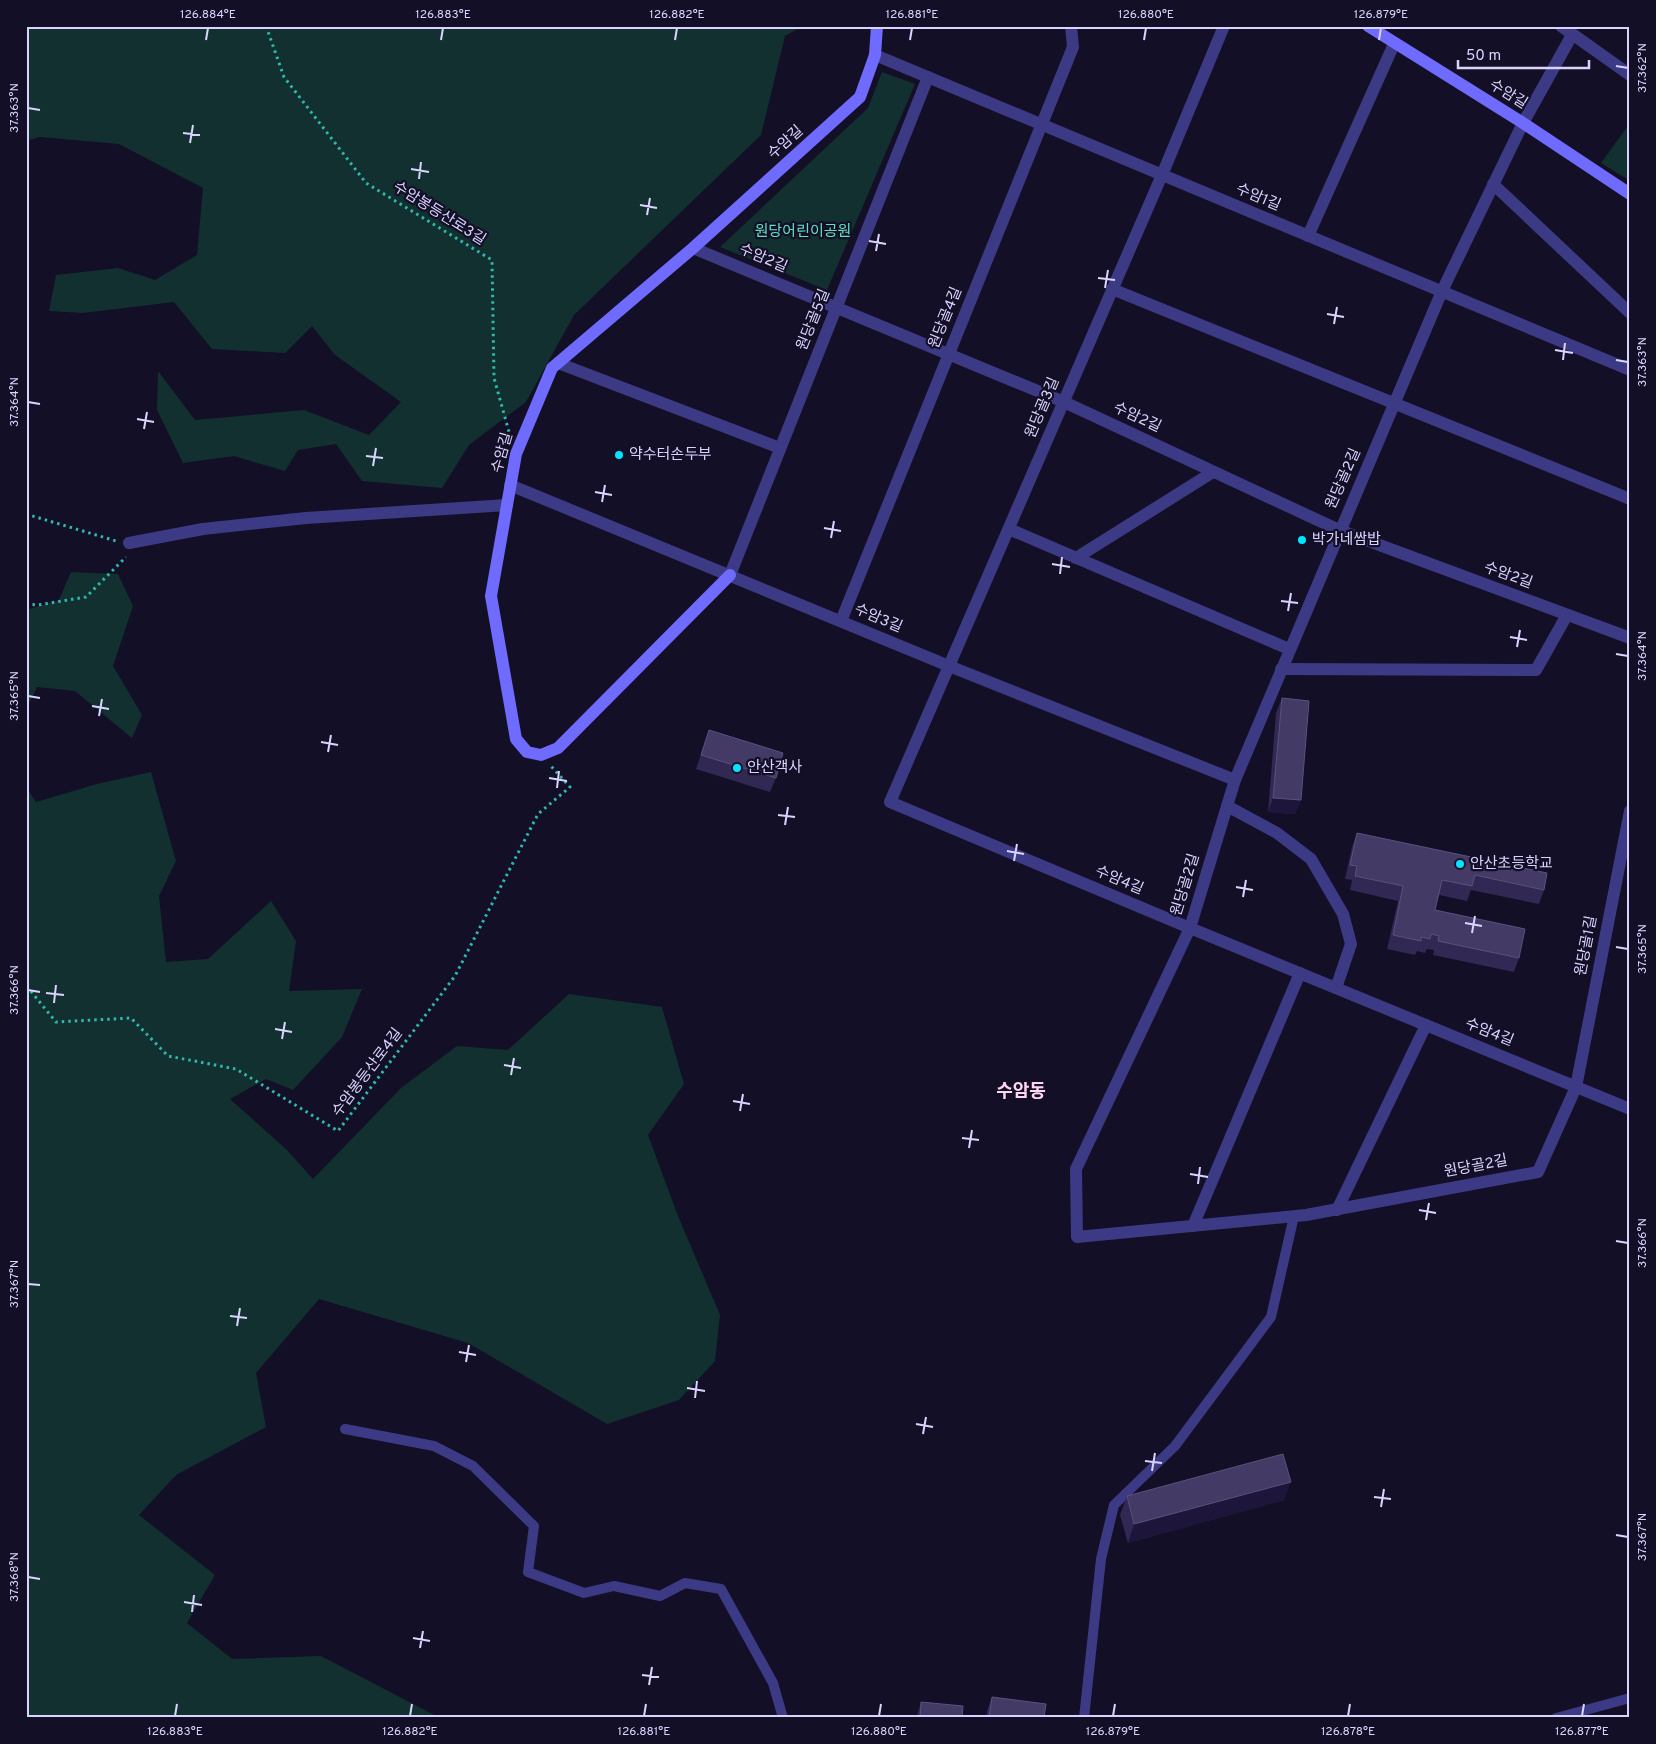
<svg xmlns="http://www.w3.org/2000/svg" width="1656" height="1744" font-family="Overpass,'Noto Sans KR',sans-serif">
<rect width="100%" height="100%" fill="#130f26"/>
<g fill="#12302f">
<path d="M 26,26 L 803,26 L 785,36 L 761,135 L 574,315 L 526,402 L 469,445 L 442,488 L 362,481 L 336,444 L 298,450 L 285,471 L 234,456 L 183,463 L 157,410 L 158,371 L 195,420 L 304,410 L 369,435 L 401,402 L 335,355 L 312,326 L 285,353 L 212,349 L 174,302 L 83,313 L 49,311 L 56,275 L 118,268 L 155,280 L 197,255 L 203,188 L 119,144 L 40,137 L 26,141 Z"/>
<path d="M 882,72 L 915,84 L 827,290 L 720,247 L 868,108 Z"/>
<path d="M 1630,123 L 1630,181 L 1601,163 Z"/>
<path d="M 71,572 L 118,574 L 133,606 L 113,666 L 142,715 L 132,738 L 75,691 L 37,687 L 26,710 L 26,610 L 59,600 Z"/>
<path d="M 151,772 L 176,861 L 159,896 L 166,962 L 208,959 L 271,901 L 296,941 L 289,991 L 362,989 L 342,1037 L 293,1090 L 266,1079 L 230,1099 L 287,1150 L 313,1179 L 401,1088 L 457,1046 L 508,1050 L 569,994 L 662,1007 L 684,1084 L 648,1135 L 678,1216 L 720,1315 L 715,1361 L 679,1400 L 607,1424 L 468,1343 L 319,1299 L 256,1373 L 266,1427 L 176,1475 L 139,1515 L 215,1575 L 187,1623 L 232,1659 L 321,1656 L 440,1718 L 26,1718 L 26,787 L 36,802 L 97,784 Z"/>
</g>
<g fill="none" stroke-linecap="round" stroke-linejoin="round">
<g stroke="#2fb8b0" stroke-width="3" stroke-dasharray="2.5 4" stroke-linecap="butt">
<path d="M 266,26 L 284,77 L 366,183 L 492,260 L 494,378 L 509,432"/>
<path d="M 26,514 L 116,541"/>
<path d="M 26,604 L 38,605 L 86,597 L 126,557"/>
<path d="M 26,991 L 29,989 L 56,1022 L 131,1018 L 168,1056 L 236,1069 L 338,1131 L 455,976 L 538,814 L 570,787 L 551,766"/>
</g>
<g stroke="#3d3a85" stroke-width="10">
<path d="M 345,1429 L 434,1446 L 473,1466 L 534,1526 L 528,1572 L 584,1593 L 614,1586 L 660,1596 L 685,1583 L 721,1589 L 773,1683 L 783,1718"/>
<path d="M 1084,1718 L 1101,1559 L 1114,1505 L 1175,1446 L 1271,1317 L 1294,1216"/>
<path d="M 1556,1718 L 1630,1698"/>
</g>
<g stroke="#3d3a85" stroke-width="12">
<path d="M 1224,26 L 1162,175 L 890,802 L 1190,928 L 1630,1109"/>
<path d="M 1561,26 L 1630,75"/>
<path d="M 1572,35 L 1523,123 L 1442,291 L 1235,780 L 1190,928 L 1076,1169 L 1077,1237 L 1306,1215 L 1538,1172 L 1576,1087 L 1630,811"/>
<path d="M 875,55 L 1630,370"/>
<path d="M 1493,184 L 1630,313"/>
<path d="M 1308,236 L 1394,44"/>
<path d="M 693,248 L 1064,402 L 1339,530 L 1630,638"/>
<path d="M 1112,289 L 1630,499"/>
<path d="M 558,363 L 780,448"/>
<path d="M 510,485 L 949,666 L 1235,780"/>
<path d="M 1009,529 L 1289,649"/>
<path d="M 129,543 L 203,529 L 306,518 L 507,505"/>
<path d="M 1076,558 L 1213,472"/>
<path d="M 730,575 L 928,77"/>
<path d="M 841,621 L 1073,47 L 1071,26"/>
<path d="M 1281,669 L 1536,670 L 1567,615"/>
<path d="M 1227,806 L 1277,833 L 1311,859 L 1343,914 L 1351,944 L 1336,988"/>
<path d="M 1337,1210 L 1426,1025"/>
<path d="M 1193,1226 L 1300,973"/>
</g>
<g stroke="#6f6bff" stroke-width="12">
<path d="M 1368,26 L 1523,123 L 1630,194"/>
<path d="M 730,575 L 558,748 L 541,755 L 527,752 L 516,739 L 491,596 L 516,454 L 552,368 L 693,248 L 860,97 L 875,55 L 877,26"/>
</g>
</g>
<g fill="#312854">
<path d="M 1282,698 L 1301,800 L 1295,814 L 1268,812 L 1276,713 Z"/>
<path d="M 709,730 L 776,778 L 770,792 L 696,769 Z"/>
<path d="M 1357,833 L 1544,890 L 1539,904 L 1471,890 L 1467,901 L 1439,895 L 1435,910 L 1519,958 L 1514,972 L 1433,955 L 1434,950 L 1427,949 L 1425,953 L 1417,951 L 1415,955 L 1387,949 L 1398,901 L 1350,890 L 1352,880 L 1345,879 L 1352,847 Z"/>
<path d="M 1127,1496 L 1284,1500 L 1128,1543 L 1120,1515 Z"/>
<path d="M 992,1697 L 1044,1718 L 986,1718 L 987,1711 Z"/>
<path d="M 921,1702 L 962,1718 L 917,1718 L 918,1712 Z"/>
</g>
<g fill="#1d163a">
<path d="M 1273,798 L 1301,800 L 1295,814 L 1268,812 Z"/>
<path d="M 1291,1482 L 1284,1500 L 1128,1543 L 1134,1524 Z"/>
</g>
<g fill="#433a66" stroke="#5a527e">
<path d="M 1282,698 L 1309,701 L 1301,800 L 1273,798 Z"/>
<path d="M 709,730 L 783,753 L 776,778 L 701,755 Z"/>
<path d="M 1357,833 L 1547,873 L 1544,890 L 1475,875 L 1472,886 L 1442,880 L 1435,910 L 1525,929 L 1519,958 L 1438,941 L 1439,936 L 1431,934 L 1430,939 L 1421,937 L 1421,941 L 1393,935 L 1403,886 L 1355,876 L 1357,866 L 1350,865 Z"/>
<path d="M 1283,1454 L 1291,1482 L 1134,1524 L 1127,1496 Z"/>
<path d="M 992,1697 L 1046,1704 L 1044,1718 L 989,1718 Z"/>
<path d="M 921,1702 L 963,1706 L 962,1718 L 920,1718 Z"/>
</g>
<path fill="none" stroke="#d9d4ff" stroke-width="2" d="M 206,40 L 208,28M 441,40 L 443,28M 675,40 L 677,28M 910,40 L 912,28M 1144,40 L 1146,28M 1379,40 L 1381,28M 1616,66 L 1628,68M 28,108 L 40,110M 183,133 L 200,135M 190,143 L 193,125M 411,169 L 429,172M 419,179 L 421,162M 640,205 L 657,208M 647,215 L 650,198M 869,241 L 886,244M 876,251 L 879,234M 1098,278 L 1115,280M 1105,288 L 1108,270M 1327,314 L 1344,317M 1334,324 L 1337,307M 1555,350 L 1573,353M 1563,360 L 1565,343M 1616,360 L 1628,362M 28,402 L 40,404M 137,419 L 154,422M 144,429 L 147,412M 366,456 L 383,458M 373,466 L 376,448M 595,492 L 612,495M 602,502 L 605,485M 824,528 L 841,531M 831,538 L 834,521M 1052,564 L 1070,567M 1060,574 L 1062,557M 1281,601 L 1298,603M 1288,611 L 1291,593M 1510,637 L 1527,640M 1517,647 L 1520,630M 1616,654 L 1628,656M 28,696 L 40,698M 92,706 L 109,709M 99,716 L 102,699M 321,742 L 338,745M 328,752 L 331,735M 549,778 L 567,781M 557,788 L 559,771M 778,815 L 795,817M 785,825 L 788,807M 1007,851 L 1024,854M 1014,861 L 1017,844M 1236,887 L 1253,890M 1243,897 L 1246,880M 1465,923 L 1482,926M 1472,933 L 1475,916M 1616,947 L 1628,949M 28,990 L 40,992M 46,993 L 64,995M 54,1003 L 56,985M 275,1029 L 292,1032M 282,1039 L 285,1022M 504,1065 L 521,1068M 511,1075 L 514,1058M 733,1101 L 750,1104M 740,1111 L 743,1094M 962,1138 L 979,1140M 969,1148 L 972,1130M 1190,1174 L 1208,1177M 1198,1184 L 1200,1167M 1419,1210 L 1436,1213M 1426,1220 L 1429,1203M 1616,1241 L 1628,1243M 28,1284 L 40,1285M 230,1316 L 247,1318M 237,1326 L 240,1308M 459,1352 L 476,1355M 466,1362 L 469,1345M 687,1388 L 705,1391M 695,1398 L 697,1381M 916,1424 L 933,1427M 923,1434 L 926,1417M 1145,1461 L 1162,1463M 1152,1471 L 1155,1453M 1374,1497 L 1391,1499M 1381,1507 L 1384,1489M 1616,1535 L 1628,1537M 28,1577 L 40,1579M 184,1602 L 202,1605M 192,1612 L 194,1595M 413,1638 L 430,1641M 420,1648 L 423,1631M 642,1675 L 659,1677M 649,1685 L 652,1667M 175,1716 L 177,1704M 410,1716 L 412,1704M 644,1716 L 646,1704M 879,1716 L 881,1704M 1113,1716 L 1115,1704M 1348,1716 L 1350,1704M 1582,1716 L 1584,1704"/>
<g fill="#00e5ff" stroke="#130f26" stroke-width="2">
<circle cx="619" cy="455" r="5"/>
<circle cx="1302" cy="540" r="5"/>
<circle cx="737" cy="768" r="5"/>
<circle cx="1460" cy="864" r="5"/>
</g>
<g text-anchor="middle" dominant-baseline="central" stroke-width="4.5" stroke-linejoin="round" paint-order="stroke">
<g font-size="15" fill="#d9d4ff" stroke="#130f26">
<text transform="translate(1508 95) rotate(32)">수암길</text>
<text transform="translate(786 143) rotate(-42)">수암길</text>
<text transform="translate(1258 198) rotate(23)">수암1길</text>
<text transform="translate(439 214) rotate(32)">수암봉등산로3길</text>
<text transform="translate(763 259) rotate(23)">수암2길</text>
<text transform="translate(946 318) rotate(-68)">원당골4길</text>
<text transform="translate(814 320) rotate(-68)">원당골5길</text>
<text transform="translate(1043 408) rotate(-67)">원당골3길</text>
<text transform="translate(1137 418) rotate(25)">수암2길</text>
<text transform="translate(503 453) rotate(-74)">수암길</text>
<text transform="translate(1344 479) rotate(-66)">원당골2길</text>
<text transform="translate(1508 576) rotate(20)">수암2길</text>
<text transform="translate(878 619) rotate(23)">수암3길</text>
<text transform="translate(1119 881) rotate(23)">수암4길</text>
<text transform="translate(1186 885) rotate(-73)">원당골2길</text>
<text transform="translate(1587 946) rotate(-79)">원당골1길</text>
<text transform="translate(1489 1033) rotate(22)">수암4길</text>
<text transform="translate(368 1073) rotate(-53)">수암봉등산로4길</text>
<text transform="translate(1476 1167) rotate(-11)">원당골2길</text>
</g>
<g font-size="15" fill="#5fe0c0" stroke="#130f26">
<text x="803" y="232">원당어린이공원</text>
</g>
<g font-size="15" fill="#d9d4ff" stroke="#130f26" text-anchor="start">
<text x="629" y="455">약수터손두부</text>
<text x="1312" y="540">박가네쌈밥</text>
<text x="747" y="768">안산객사</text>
<text x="1470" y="864">안산초등학교</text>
</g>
<g font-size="18" font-weight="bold" fill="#ffd6f0" stroke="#130f26">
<text x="1021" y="1092">수암동</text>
</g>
</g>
<rect width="1656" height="1744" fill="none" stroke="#130f26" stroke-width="55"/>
<path d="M1458 60v8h131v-8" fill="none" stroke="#d9d4ff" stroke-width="2.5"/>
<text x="1466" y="60" font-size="15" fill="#d9d4ff" stroke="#130f26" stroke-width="4" paint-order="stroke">50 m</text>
<rect x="28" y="28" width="1600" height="1688" fill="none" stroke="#d9d4ff" stroke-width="2"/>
<g font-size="12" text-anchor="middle" fill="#d9d4ff">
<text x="208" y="18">126.884°E</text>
<text x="443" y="18">126.883°E</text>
<text x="677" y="18">126.882°E</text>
<text x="912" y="18">126.881°E</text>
<text x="1146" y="18">126.880°E</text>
<text x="1381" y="18">126.879°E</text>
<text transform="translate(1642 68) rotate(-90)" y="4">37.362°N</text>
<text transform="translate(14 108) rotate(-90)" y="4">37.363°N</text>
<text transform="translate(1642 362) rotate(-90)" y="4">37.363°N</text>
<text transform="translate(14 402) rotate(-90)" y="4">37.364°N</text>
<text transform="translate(1642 656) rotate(-90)" y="4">37.364°N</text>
<text transform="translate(14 696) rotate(-90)" y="4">37.365°N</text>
<text transform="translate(1642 949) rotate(-90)" y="4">37.365°N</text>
<text transform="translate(14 990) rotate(-90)" y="4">37.366°N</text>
<text transform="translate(1642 1243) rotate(-90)" y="4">37.366°N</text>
<text transform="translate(14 1284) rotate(-90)" y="4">37.367°N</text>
<text transform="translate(1642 1537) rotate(-90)" y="4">37.367°N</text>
<text transform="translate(14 1577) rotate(-90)" y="4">37.368°N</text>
<text x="175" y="1735">126.883°E</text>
<text x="410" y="1735">126.882°E</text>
<text x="644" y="1735">126.881°E</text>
<text x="879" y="1735">126.880°E</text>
<text x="1113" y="1735">126.879°E</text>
<text x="1348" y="1735">126.878°E</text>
<text x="1582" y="1735">126.877°E</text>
</g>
</svg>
